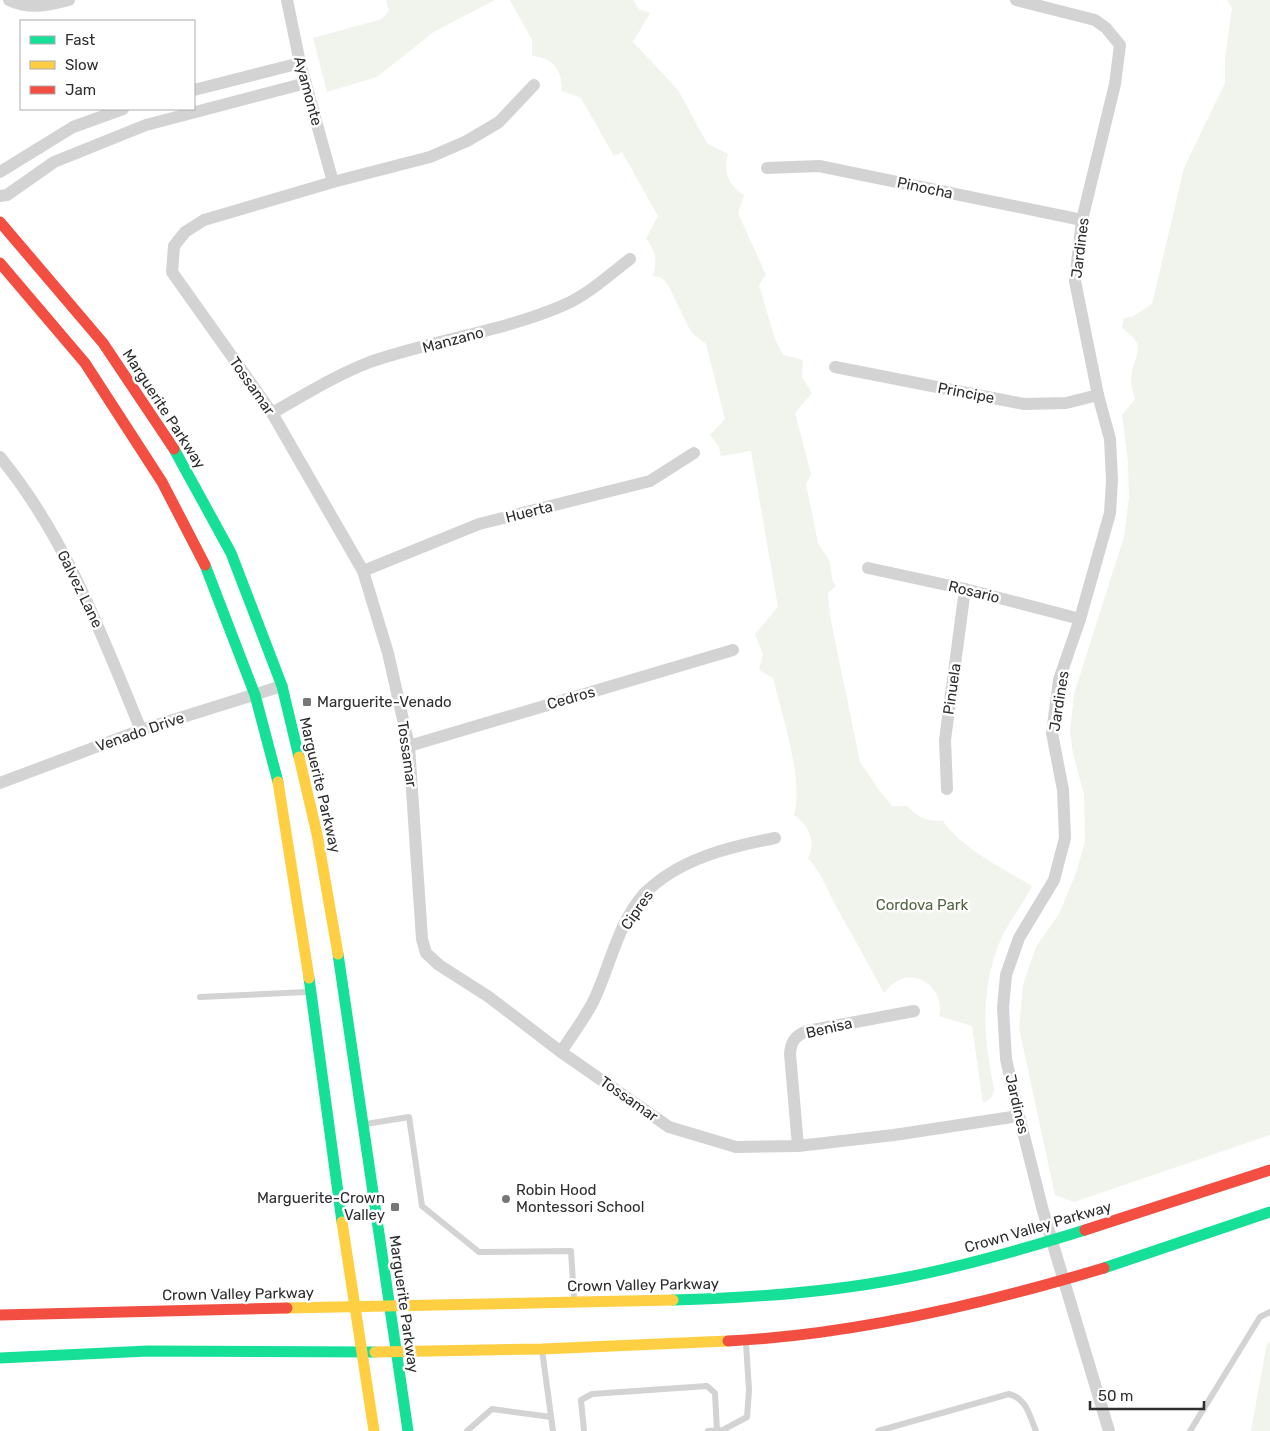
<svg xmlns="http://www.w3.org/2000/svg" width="1270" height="1431" font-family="Rubik,sans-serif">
<rect width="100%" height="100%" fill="#fff"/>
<g fill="#f1f3ed">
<path d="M 386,0 L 495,0 L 435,31 L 377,77 L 327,92 L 313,38 L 382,19 L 389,11 Z"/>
<path d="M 510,0 L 633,0 L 639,9 L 650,13 L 633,42 L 678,90 L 707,143 L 728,154 C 723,172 728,185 744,195 L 738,213 L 766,275 L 759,285 L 775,339 L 783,355 L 803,360 L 802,377 L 812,393 L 795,413 L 811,474 L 806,484 L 818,543 L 830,562 L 832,579 L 836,586 L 828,593 L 830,616 L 860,762 L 879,790 L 892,806 L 907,806 C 919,818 925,821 943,821 C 965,851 1001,867 1032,886 C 1023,904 1010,920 1001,939 C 980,988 983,1037 994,1089 C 993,1097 990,1100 983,1103 L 972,1026 L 939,1016 C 945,993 922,970 899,980 C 893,983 888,988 884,993 C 869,965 854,938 839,912 C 829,894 822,873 808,858 C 817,843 808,823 794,815 C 804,780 782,715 773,678 L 759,670 L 763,654 L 755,634 L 778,607 L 751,451 L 721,456 L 719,447 L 710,435 L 725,419 L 706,344 L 691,332 L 668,285 L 662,278 L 653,276 C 658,260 655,251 646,238 L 658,216 L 622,152 L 614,156 L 581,98 L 562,91 C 562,70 554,58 532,56 L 532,40 Z"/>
<path d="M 1227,0 L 1270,0 L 1270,1135 L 1074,1202 L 1055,1195 L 1019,1028 L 1023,985 L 1036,947 L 1059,914 L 1076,873 L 1085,842 L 1084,794 L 1073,754 L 1070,731 L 1074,694 L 1124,537 L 1129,498 L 1128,462 L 1122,415 L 1135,399 C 1134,393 1130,385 1131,379 C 1133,354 1150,347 1122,328 L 1124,318 L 1132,317 L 1152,304 L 1184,168 L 1225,83 L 1225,58 L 1232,8 Z"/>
<path d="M 1270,1342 L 1270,1431 L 1251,1431 L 1267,1343 Z"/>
</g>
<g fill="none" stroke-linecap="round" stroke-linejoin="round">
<g stroke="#d3d3d3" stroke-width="6">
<path d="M 200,997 L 307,992"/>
<path d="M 366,1124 L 409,1117 L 422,1206 L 479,1252 L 571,1251 L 574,1298"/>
<path d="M 542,1350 L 553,1431"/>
<path d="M 467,1431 L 492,1409 L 551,1417"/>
<path d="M 584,1431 L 581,1400 L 592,1394 L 707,1386 L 715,1393 L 717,1431"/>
<path d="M 708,1431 L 723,1430 L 747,1417 L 749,1390 L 746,1343"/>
<path d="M 878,1431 L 1009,1394 C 1027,1399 1029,1415 1036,1431"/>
<path d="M 1190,1431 L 1260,1317 L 1270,1312"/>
</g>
<g stroke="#d3d3d3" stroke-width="12">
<path d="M 9,0 C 30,10 48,5 69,0"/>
<path d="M 287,0 L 300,63 L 333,182"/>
<path d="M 1016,0 L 1095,20 L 1106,28 L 1120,45 L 1115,84 L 1082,220 L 1075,281 L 1098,395 L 1110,439 L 1112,480 L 1110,513 L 1080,619 L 1059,680 L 1052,733 L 1063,790 L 1065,838 L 1054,880 L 1019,938 L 1006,975 L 1003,1008 L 1006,1059 L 1019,1116 L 1043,1211 L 1109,1431"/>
<path d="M 534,85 L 499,122 L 467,141 L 430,157 L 333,182 L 204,220 L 185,232 L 174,246 L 172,272 L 272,413 L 363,571 L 388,653 L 409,746 L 422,939 L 426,953 L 439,965 L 489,997 L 561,1052 L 669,1127 L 736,1147 L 798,1146 L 894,1135 L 1019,1116"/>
<path d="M 194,90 L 300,63"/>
<path d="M 767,168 L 819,166 L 1082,220"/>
<path d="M 0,172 L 73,127 L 123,109"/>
<path d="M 0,196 L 7,195 L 54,162 L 146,125 L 306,83"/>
<path d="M 835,367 L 1024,404 L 1066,403 L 1098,395"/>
<path d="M 272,413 C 304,395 336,375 370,362 C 433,340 502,332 564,305 C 589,294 609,275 630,259"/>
<path d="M 0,457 C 66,537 102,636 141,730"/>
<path d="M 868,568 L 965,589 L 1080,619"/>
<path d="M 363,571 L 479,524 L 650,481 L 694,453"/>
<path d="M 409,746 L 733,650"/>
<path d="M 0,783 L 141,730 L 282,686"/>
<path d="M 947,789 L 945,740 L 965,589"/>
<path d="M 561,1052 C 572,1035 585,1018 594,1000 C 610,966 618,923 644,894 C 678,859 729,847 775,838"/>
<path d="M 798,1146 L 790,1054 C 791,1041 795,1036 807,1031 L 914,1011"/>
</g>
<g stroke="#16e098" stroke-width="11">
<path d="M 174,449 L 231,553 L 282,686 L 299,757"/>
<path d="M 205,565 L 255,695 L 278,782"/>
<path d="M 338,954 L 408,1431"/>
<path d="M 309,978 L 342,1222"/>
<path d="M 1104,1268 L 1270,1212"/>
<path d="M 673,1300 C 748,1298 824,1293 898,1279 C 962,1267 1024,1249 1085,1230"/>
<path d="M 0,1358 L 148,1351 L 375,1352"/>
</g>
<g stroke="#ffcf43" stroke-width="11">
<path d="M 299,757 L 317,834 L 338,954"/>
<path d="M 278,782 L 309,978"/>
<path d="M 342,1222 L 374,1431"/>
<path d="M 287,1308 L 673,1300"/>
<path d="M 375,1352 L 542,1349 L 728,1341"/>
</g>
<g stroke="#f24e42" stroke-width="11">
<path d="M 0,222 L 103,343 L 174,449"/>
<path d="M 0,263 L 85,363 L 162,482 L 205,565"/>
<path d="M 1085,1230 L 1270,1170"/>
<path d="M 0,1315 L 287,1308"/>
<path d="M 728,1341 C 853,1335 984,1304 1104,1268"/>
</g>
</g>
<g fill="#777" stroke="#fff" stroke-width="2">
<rect x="302" y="697" width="10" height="10" rx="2.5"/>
<circle cx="506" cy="1199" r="5"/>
<rect x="390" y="1202" width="10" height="10" rx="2.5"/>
</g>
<g text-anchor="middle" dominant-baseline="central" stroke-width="5" stroke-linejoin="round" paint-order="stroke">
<g font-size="15" fill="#2e2e2e" stroke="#fff">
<text transform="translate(308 91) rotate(75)">Ayamonte</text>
<text transform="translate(925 188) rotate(12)">Pinocha</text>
<text transform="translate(1080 248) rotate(-83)">Jardines</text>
<text transform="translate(453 340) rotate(-15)">Manzano</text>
<text transform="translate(252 386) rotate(55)">Tossamar</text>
<text transform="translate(966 393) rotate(11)">Principe</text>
<text transform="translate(164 409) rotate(57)">Marguerite Parkway</text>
<text transform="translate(529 512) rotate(-14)">Huerta</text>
<text transform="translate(80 589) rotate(64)">Galvez Lane</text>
<text transform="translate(974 592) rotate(14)">Rosario</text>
<text transform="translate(952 689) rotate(-82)">Pinuela</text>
<text transform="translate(571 698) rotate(-16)">Cedros</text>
<text transform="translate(1059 701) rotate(-81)">Jardines</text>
<text transform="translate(140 732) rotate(-19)">Venado Drive</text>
<text transform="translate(407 754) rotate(82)">Tossamar</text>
<text transform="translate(320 785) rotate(77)">Marguerite Parkway</text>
<text transform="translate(637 910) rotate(-55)">Cipres</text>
<text transform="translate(829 1028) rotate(-13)">Benisa</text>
<text transform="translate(629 1099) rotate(35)">Tossamar</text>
<text transform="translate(1017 1104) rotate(77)">Jardines</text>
<text transform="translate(1038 1227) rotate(-16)">Crown Valley Parkway</text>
<text transform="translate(643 1285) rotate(-1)">Crown Valley Parkway</text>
<text transform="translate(238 1294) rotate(-1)">Crown Valley Parkway</text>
<text transform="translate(404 1304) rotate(82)">Marguerite Parkway</text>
</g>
<g font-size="15" fill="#2e2e2e" stroke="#fff" text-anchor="start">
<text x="317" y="702">Marguerite-Venado</text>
<text x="516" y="1190">Robin Hood<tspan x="516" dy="17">Montessori School</tspan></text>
<text x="385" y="1198" text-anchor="end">Marguerite-Crown<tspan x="385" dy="17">Valley</tspan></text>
</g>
<g font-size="15" fill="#536541" stroke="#fff">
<text x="922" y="905">Cordova Park</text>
</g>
</g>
<rect x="20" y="20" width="175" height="90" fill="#ffffff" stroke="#ababab"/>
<rect x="30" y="36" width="25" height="8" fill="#16e098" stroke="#ababab"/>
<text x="65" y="45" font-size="15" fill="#2e2e2e">Fast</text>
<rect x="30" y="61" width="25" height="8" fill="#ffcf43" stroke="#ababab"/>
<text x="65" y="70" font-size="15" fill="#2e2e2e">Slow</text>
<rect x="30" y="86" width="25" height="8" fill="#f24e42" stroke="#ababab"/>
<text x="65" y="95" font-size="15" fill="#2e2e2e">Jam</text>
<path d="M1090 1401v8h114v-8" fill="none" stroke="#2e2e2e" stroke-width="2.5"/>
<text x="1098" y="1401" font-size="15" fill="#2e2e2e" stroke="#ffffff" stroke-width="4" paint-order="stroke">50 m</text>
</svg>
